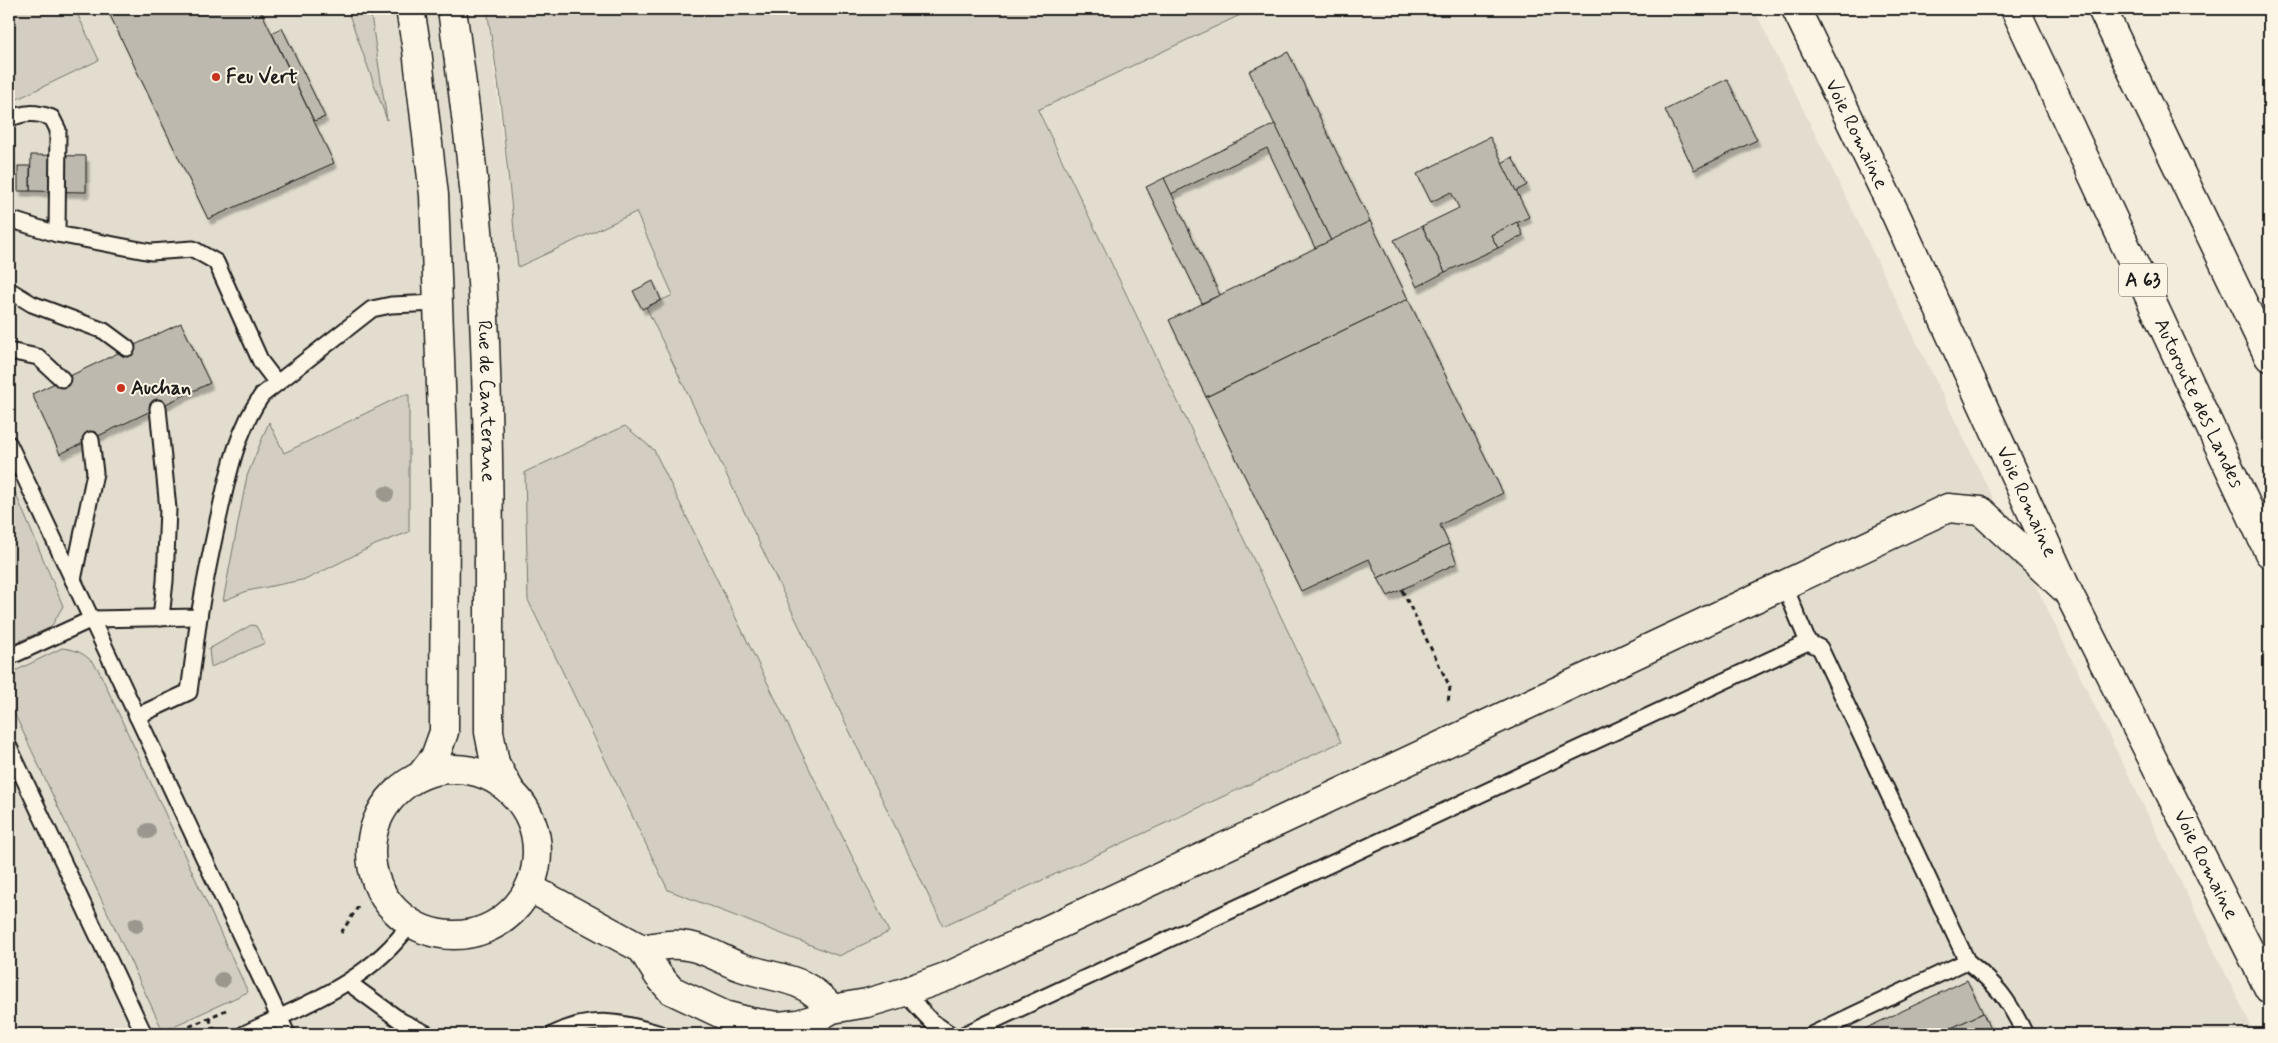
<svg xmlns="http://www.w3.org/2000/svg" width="2278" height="1043" font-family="Mynerve,sans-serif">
<defs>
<filter id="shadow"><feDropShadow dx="3" dy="5.5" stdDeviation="1" flood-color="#0004"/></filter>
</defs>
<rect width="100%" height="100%" fill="#f3ecdd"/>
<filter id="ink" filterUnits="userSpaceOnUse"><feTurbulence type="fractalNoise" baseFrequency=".02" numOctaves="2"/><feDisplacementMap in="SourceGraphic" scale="10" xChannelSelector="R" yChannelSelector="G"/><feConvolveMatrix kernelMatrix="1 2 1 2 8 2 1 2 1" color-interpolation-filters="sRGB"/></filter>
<g filter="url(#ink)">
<path fill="#e3ddcf" d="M 9,9 L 487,9 L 518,267 L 636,212 L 673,295 L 646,307 L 943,926 L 1341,741 L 1038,109 L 1253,9 L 1754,9 L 2255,1034 L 9,1034 Z"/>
<g fill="#d3cec1" stroke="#78756e">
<path d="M 9,9 L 75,9 L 99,60 L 9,103 Z"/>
<path d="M 347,9 L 370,9 L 387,120 Z"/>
<path d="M 487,9 L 1253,9 L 1038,110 L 1341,742 L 943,926 L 646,307 L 673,295 L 636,212 L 518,267 L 498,81 Z"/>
<path d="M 403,395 L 409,395 L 409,532 L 375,545 L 307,579 L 247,591 L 223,601 L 247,476 L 269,422 L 284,453 Z"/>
<path d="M 625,426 L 654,450 L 889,932 L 839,956 L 668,890 L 528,600 L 525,472 Z"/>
<path d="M 9,478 L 63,606 L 51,627 L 9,646 Z"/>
<path d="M 251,625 L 256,626 L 265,643 L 211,667 L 209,649 Z"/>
<path d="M 62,648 C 80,650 87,655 98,669 L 248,992 L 163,1031 L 9,702 L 11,673 Z"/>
</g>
<g fill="#beb9ae" stroke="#1c1c1c" filter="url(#shadow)">
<path d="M 107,9 L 260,9 L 334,163 L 208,219 Z"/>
<path d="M 282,28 L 325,117 L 314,121 L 272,33 Z"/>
<path d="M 1288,52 L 1370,221 L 1331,241 L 1249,71 Z"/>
<path d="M 1727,79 L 1757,140 L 1694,170 L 1665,110 Z"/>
<path d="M 1275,124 L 1331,241 L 1315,248 L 1267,148 L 1171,194 L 1164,178 Z"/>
<path d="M 1490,137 L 1529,217 L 1491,235 L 1498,248 L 1445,272 L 1422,226 L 1459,208 L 1451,192 L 1431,202 L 1417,174 Z"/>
<path d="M 31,155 L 86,156 L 86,192 L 30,191 Z"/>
<path d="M 1512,157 L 1527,185 L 1516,191 L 1502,163 Z"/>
<rect x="18" y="166" width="12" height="25"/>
<path d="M 1164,178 L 1220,295 L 1202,303 L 1146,187 Z"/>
<path d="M 1370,221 L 1408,299 L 1206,397 L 1169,320 Z"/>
<path d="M 1517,222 L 1523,235 L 1498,248 L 1491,235 Z"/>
<path d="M 1422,226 L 1445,272 L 1417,287 L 1394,240 Z"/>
<path d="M 653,281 L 661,300 L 642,309 L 633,291 Z"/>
<path d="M 1408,299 L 1503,493 L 1440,525 L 1449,544 L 1378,578 L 1369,559 L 1301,591 L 1206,397 Z"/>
<path d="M 181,323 L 210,383 L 60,454 L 32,394 Z"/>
<path d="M 1449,544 L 1457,563 L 1388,596 L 1378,578 Z"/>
<path d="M 1967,980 L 1983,1013 L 1939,1034 L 1854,1034 Z"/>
<path d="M 1983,1013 L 1992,1034 L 1939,1034 Z"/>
</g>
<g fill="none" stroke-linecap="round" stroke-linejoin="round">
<g stroke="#1c1c1c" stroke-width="19">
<g id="lane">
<path d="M 9,119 C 24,112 36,112 52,118 L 58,130 L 57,234"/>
<path d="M 9,219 L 57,234 L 151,252 L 193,249 L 216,262 L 261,362 L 277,383"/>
<path d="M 9,290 L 32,304 L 104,331 L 127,348"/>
<path d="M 9,351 L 38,357 L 62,379"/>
<path d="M 158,408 L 168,509 L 165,581 L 161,618"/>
<path d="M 9,444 L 287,1034"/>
<path d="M 73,580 L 95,473 L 91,440"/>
<path d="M 1784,585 L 1808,642 L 1820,648 L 1967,961 C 1997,985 2008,999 2025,1034"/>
<path d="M 9,657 L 92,619 L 199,617 C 204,585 211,552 218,520 C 228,476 236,432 262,395 L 372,309 L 391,305 L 438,303"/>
<path d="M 137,716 L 189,692 L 199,617"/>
<path d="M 9,747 L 144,1034"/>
<path d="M 349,983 L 401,1021 L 427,1034"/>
<path d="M 904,992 L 931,1021 L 950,1034"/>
<path d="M 244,1034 C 305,1005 370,981 410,924"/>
<path d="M 554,1034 C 592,1015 623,1022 661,1034"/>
<path d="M 965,1034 L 1808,642"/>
<path d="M 1813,1034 L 1967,961"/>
</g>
</g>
<g stroke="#1c1c1c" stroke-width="31">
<g id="street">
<path d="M 410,9 L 417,50 L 434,195 L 445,495 L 444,732 L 435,757 L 421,775"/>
<path id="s1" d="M 452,9 C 466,111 479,214 484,317 C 490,455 489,594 489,732 L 495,763 L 510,790"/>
<path id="s2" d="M 1796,9 L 1896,215 L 2068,592 L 2269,989"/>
<circle cx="454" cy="852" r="83"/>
<path d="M 530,888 L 642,949 L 658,975 L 671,990 L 724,1015 L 751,1022 L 778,1026 L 798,1024 L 815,1019 L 832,1009 L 867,1003 L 904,992 L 951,975 L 1948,508 L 1981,511 L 2068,592"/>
<path d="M 642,949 C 658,946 671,943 687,946 C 705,948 724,961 741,967 C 781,981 801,974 832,1009"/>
</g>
</g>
<g stroke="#1c1c1c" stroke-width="31">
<g id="highway">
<path id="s3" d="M 2015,9 L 2269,553"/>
<path d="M 2102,9 L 2269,357"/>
</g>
</g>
<g stroke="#1c1c1c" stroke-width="3" stroke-dasharray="5 4" stroke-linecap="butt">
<path d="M 1402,590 L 1450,687 L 1448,702"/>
<path d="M 341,933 L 358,907"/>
<path d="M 209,1018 L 216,1033"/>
<path d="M 173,1034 L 226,1010"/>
</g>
<use href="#lane" stroke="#fcf5e5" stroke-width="15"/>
<use href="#street" stroke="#fcf5e5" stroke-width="28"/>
<use href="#highway" stroke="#fcf5e5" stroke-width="28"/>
</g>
<g fill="#9b978e">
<circle cx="386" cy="494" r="8"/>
<circle cx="148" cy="831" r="8"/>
<circle cx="136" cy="925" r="8"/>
<circle cx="222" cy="980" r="8"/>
</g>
</g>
<g fill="#c8321e" stroke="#fcf5e5" stroke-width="2">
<circle cx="216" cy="77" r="5"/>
<circle cx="121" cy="388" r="5"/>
</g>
<g text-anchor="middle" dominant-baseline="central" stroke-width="4" stroke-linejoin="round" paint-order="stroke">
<rect fill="#fcf5e5" stroke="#5f5d58" stroke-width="1" x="2119" y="263.5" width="48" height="33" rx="4"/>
<g font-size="19" font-weight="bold" fill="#1c1c1c">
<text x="2143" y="280">A 63</text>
</g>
<g font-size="20" font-weight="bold" fill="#1c1c1c" stroke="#fcf5e5" text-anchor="start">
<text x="226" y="77">Feu Vert</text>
<text x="131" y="388">Auchan</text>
</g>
<g font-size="20" fill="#1c1c1c" stroke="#fcf5e5">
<text stroke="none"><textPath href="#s2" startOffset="139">Voie Romaine</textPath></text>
<text stroke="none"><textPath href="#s1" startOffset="394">Rue de Canterane</textPath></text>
<text stroke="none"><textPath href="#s3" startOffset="435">Autoroute des Landes</textPath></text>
<text stroke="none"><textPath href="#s2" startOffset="544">Voie Romaine</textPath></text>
<text stroke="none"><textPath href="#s2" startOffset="949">Voie Romaine</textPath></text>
</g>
</g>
<rect width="2278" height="1043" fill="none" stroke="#fcf5e5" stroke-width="30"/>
<rect x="15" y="15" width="2248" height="1013" fill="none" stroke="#1c1c1c" stroke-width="2" filter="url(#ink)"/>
</svg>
